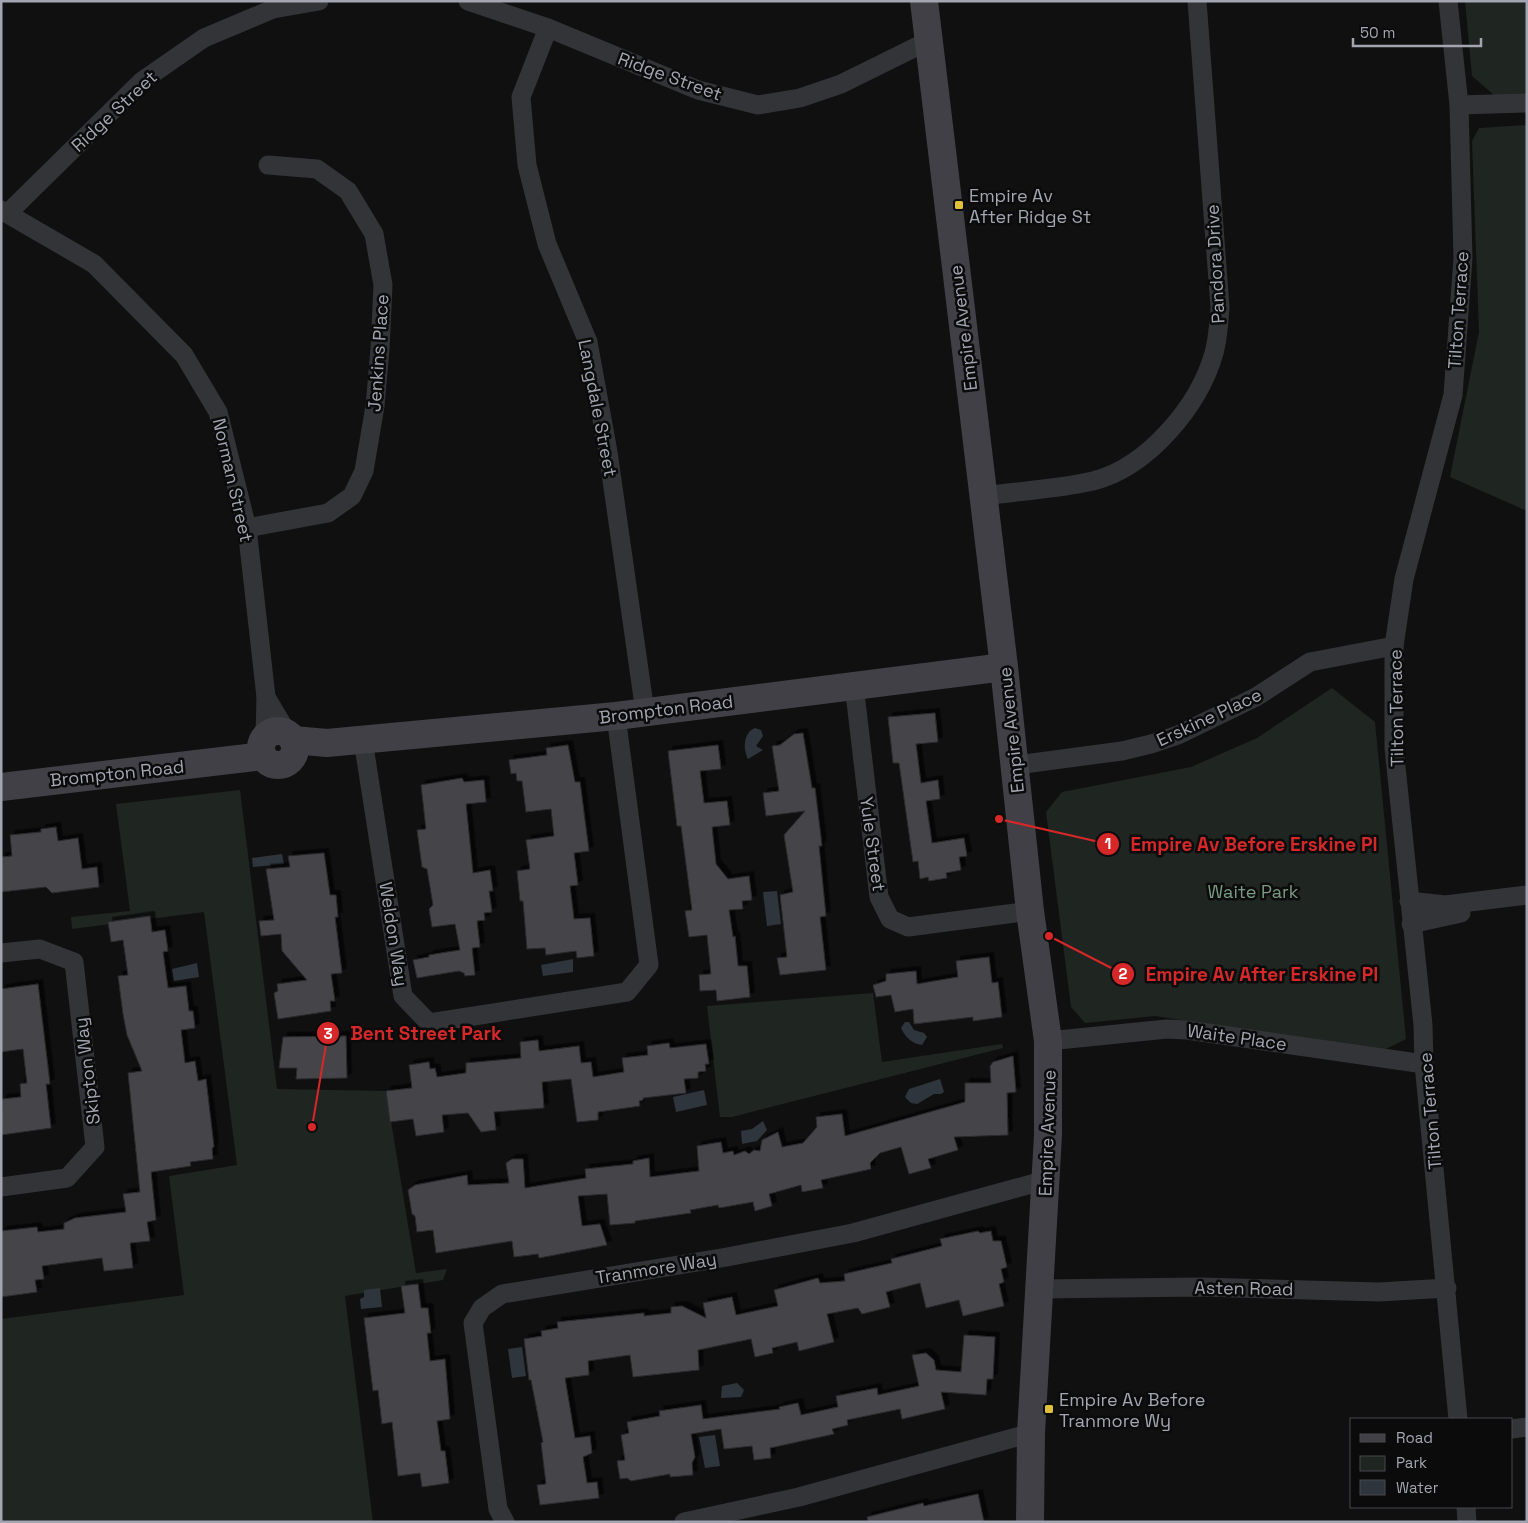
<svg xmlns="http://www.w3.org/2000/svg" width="1528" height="1523" font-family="'Space Grotesk',sans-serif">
<defs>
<filter id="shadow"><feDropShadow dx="4.5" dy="-4.5" stdDeviation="0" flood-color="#0009"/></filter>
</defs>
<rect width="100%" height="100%" fill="#101011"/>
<g fill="#1f2520">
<path d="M 1465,1 L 1527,1 L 1527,95 L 1495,96 L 1472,76 Z"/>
<path d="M 1527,125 L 1527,511 L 1450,477 L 1479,332 L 1472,141 L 1479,128 Z"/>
<path d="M 1332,688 L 1375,722 L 1406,1039 L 1382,1051 L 1155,1016 L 1085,1023 L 1071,1007 L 1046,812 L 1062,792 L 1191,767 L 1257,738 Z"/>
<path d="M 240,790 L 277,1089 L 386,1091 L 416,1273 L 447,1269 L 443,1280 L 345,1296 L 373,1522 L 1,1522 L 1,1319 L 184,1295 L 169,1176 L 237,1165 L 204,912 L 72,929 L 71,917 L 130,911 L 116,804 Z"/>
<path d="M 873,993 L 882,1062 L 1002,1044 L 1003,1048 L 732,1117 L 720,1117 L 707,1006 Z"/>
</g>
<g fill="#2f353c">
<path d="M 755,728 L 761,730 L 763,736 L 756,746 L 763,750 L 748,759 C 743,749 743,733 755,728 Z"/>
<path d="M 282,854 L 284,864 L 253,867 L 252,858 Z"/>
<path d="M 777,891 L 781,924 L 767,926 L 763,892 Z"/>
<path d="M 573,959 L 573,972 L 543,976 L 541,965 Z"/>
<path d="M 197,963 L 199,977 L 174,981 L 172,969 Z"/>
<path d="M 905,1022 L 909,1022 L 914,1030 L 924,1033 L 927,1037 L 922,1045 C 912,1044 905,1037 901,1028 Z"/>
<path d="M 940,1079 L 944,1092 L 941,1094 L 934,1094 L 917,1104 L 911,1103 L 905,1097 L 909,1089 Z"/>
<path d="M 704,1090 L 707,1105 L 676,1112 L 673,1097 Z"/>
<path d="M 763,1121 L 767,1130 L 757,1141 L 742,1144 L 741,1131 L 752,1129 Z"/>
<path d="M 380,1288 L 382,1307 L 361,1309 L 360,1299 L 364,1297 L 364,1290 Z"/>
<path d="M 522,1347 L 526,1376 L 512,1378 L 508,1349 Z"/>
<path d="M 737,1383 L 744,1390 L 741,1397 L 721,1398 L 722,1386 Z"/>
<path d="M 715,1435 L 720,1466 L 705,1468 L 699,1437 Z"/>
</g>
<g fill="#444549" stroke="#2b2a2d" filter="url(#shadow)">
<path d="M 935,713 L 938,742 L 916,744 L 921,783 L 938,780 L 940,799 L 926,801 L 932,843 L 964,838 L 967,856 L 959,857 L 961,870 L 946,873 L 947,878 L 929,881 L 928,877 L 920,879 L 918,861 L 913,862 L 899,763 L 893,763 L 888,717 Z"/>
<path d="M 803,733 L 812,788 L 815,788 L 822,846 L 819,846 L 826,916 L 820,917 L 826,970 L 780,975 L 777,958 L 787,957 L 780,895 L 793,892 L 784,835 L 805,811 L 766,816 L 763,793 L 779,791 L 772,746 L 780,745 L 794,734 Z"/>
<path d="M 568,745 L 575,782 L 580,782 L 589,851 L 574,853 L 578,885 L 570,886 L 574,919 L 590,918 L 594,956 L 577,958 L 576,951 L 546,955 L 545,948 L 527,949 L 523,901 L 520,901 L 517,871 L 530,869 L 526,840 L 554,836 L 551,809 L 526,812 L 522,781 L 517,781 L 516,773 L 511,774 L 509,760 L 547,755 L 546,748 Z"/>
<path d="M 718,745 L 721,769 L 700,771 L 704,803 L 727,801 L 730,825 L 712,827 L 716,864 L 728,879 L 749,876 L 752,900 L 742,901 L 743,909 L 729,910 L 733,937 L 735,936 L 738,966 L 747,966 L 750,997 L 717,1001 L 716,990 L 700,991 L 699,975 L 711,974 L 707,935 L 689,937 L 685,911 L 692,910 L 681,826 L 677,826 L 668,751 Z"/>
<path d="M 462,778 L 464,782 L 484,780 L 486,802 L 466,804 L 473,873 L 490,870 L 493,891 L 489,891 L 492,912 L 484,913 L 485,920 L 477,921 L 480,947 L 472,948 L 475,975 L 465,976 L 464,973 L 459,971 L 417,978 L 413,960 L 429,957 L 429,955 L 460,950 L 455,924 L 432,927 L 429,909 L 433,905 L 427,869 L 422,867 L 417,830 L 426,829 L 421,785 Z"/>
<path d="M 56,827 L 58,841 L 78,838 L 82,869 L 97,867 L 99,887 L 52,893 L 46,887 L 1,892 L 1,857 L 12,856 L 10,835 L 41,832 L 41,829 Z"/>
<path d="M 324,853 L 330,895 L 336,895 L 338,917 L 335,917 L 342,973 L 331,974 L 335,1001 L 330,1001 L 331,1011 L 278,1019 L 274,993 L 278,991 L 277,984 L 307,980 L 282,951 L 281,934 L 261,936 L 259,921 L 274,920 L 266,869 L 290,867 L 288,856 Z"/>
<path d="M 150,916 L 152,932 L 165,930 L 168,951 L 163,952 L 168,988 L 186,986 L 189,1011 L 193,1011 L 195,1028 L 181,1030 L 185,1063 L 195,1061 L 198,1081 L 206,1079 L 214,1147 L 212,1148 L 213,1159 L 190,1162 L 191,1166 L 151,1172 L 156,1220 L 147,1222 L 150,1241 L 130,1243 L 133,1268 L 104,1271 L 102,1258 L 42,1266 L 44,1279 L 35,1280 L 37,1292 L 1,1297 L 1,1231 L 37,1227 L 38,1232 L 64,1229 L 64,1223 L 75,1218 L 126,1212 L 123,1194 L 140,1192 L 128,1073 L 142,1071 L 127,1035 L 123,1014 L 118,976 L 128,975 L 123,940 L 111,942 L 108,922 Z"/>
<path d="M 989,957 L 992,983 L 998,982 L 1002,1017 L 973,1021 L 973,1017 L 914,1024 L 913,1009 L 895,1012 L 891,995 L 876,997 L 873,985 L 886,981 L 886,974 L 916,971 L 917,984 L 958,977 L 956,961 Z"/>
<path d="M 38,984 L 50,1084 L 46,1084 L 51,1128 L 1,1135 L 2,1099 L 21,1097 L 20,1084 L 27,1083 L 23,1049 L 1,1052 L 1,989 Z"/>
<path d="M 346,1036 L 347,1078 L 296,1079 L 297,1068 L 279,1068 L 283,1037 Z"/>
<path d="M 538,1040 L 539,1051 L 579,1046 L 581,1063 L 591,1062 L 593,1077 L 624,1072 L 622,1058 L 648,1055 L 647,1046 L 669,1043 L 670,1048 L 706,1044 L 709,1064 L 705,1064 L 706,1071 L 698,1072 L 698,1078 L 684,1079 L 686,1093 L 643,1098 L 643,1100 L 639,1101 L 640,1106 L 598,1112 L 598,1120 L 577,1122 L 571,1079 L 542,1082 L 544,1108 L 494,1112 L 496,1130 L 481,1132 L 468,1113 L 442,1115 L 444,1132 L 416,1136 L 413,1119 L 390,1122 L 386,1091 L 412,1088 L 409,1065 L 429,1062 L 430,1069 L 435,1068 L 437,1077 L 466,1073 L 466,1063 L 521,1058 L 520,1042 Z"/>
<path d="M 1013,1056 L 1016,1092 L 1007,1093 L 1008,1135 L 954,1137 L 958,1150 L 928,1159 L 931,1168 L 909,1174 L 901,1147 L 880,1153 L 870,1163 L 871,1169 L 821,1180 L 823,1188 L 802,1192 L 801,1185 L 769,1194 L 772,1206 L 755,1211 L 753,1202 L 719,1208 L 718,1205 L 690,1210 L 691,1213 L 635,1221 L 635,1223 L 610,1225 L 607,1194 L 578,1196 L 582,1226 L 600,1224 L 607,1245 L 539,1258 L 538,1254 L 514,1257 L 512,1241 L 436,1253 L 433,1230 L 417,1232 L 415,1216 L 412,1214 L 408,1190 L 415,1185 L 467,1175 L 468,1185 L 509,1183 L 506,1163 L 512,1159 L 523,1159 L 525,1188 L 586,1178 L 585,1169 L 633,1164 L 633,1161 L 649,1158 L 650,1177 L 699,1171 L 697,1146 L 721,1142 L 723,1153 L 733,1151 L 734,1155 L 745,1151 L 749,1154 L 754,1150 L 760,1151 L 762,1140 L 778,1132 L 782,1147 L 803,1143 L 817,1127 L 816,1117 L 842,1114 L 845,1136 L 965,1102 L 965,1083 L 991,1083 L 990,1066 L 993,1062 Z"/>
<path d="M 978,1231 L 980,1233 L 991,1231 L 993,1241 L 1001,1241 L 1007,1267 L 1001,1269 L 1004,1282 L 999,1284 L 1004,1306 L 963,1316 L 959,1300 L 926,1308 L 920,1283 L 886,1292 L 890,1307 L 862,1314 L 858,1308 L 827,1314 L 834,1342 L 799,1351 L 797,1342 L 772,1348 L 773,1353 L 755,1357 L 751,1339 L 698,1350 L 699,1370 L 633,1377 L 630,1355 L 588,1361 L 589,1375 L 565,1378 L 575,1438 L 590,1436 L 592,1453 L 583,1457 L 587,1483 L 597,1482 L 599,1498 L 540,1505 L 537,1485 L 546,1484 L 541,1443 L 543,1442 L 531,1380 L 529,1380 L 524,1339 L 542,1336 L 541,1331 L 558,1328 L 557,1322 L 644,1313 L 644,1316 L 671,1313 L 671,1307 L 682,1306 L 706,1318 L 703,1303 L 732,1297 L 736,1315 L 778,1306 L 774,1290 L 818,1278 L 820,1283 L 845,1281 L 844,1274 L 892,1263 L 891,1259 L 942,1246 L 940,1239 Z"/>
<path d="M 418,1284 L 421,1308 L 428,1308 L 431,1333 L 427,1333 L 430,1361 L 445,1359 L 450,1419 L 437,1421 L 441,1451 L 445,1451 L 449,1483 L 422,1487 L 420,1473 L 398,1476 L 392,1422 L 382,1424 L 378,1390 L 373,1391 L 364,1318 L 405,1313 L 401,1286 Z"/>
<path d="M 964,1335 L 995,1337 L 993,1379 L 987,1379 L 986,1395 L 941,1392 L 945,1409 L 902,1419 L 900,1409 L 847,1420 L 848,1425 L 832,1429 L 834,1434 L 770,1448 L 771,1458 L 754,1460 L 752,1446 L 724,1449 L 721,1429 L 691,1434 L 695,1457 L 692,1463 L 693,1475 L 670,1477 L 670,1474 L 631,1481 L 627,1478 L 620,1479 L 617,1461 L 625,1460 L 621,1435 L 629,1433 L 627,1422 L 660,1416 L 659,1411 L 701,1405 L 703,1419 L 780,1409 L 779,1407 L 798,1403 L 801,1415 L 838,1407 L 836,1396 L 877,1388 L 878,1395 L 919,1386 L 912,1355 L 926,1353 L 934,1360 L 936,1370 L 961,1372 Z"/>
<path d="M 978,1494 L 984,1522 L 868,1522 L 867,1517 L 923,1503 L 924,1506 Z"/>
</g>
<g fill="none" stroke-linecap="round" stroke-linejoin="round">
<g stroke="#333438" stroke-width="19">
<path d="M 468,1 L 548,28 L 698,90 L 758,105 L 800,98 L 841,84 L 928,41"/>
<path d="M 1448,1 L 1459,105 L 1463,258 L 1453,395 L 1404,579 L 1394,646 L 1394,748 L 1423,1025 L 1424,1064 L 1458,1419"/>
<path d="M 548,28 L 521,97 L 527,165 L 547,244 L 588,342 L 608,452 L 645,712"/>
<path d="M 1459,105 L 1527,103"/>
<path d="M 1,210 L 94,264 L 184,355 L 218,412 L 247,528 L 266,697 L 265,737"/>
<path d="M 8,213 L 142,81 L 204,38 L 273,9 L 319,1"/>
<path d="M 983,496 C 1019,491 1058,489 1093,481 C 1148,467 1199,406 1214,353 C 1218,338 1219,323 1220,307 L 1197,1"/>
<path d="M 247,528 L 328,513 L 352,496 L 364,471 L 375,406 L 380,349 L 383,285 L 374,234 L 348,191 L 317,169 L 268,165"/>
<path d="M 854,685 L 879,897 L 890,919 L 908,927 L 1030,911"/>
<path d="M 266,697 L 288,734"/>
<path d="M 363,740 L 403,996 L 429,1023 L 627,992 L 649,965 L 616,716"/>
<path d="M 1016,765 L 1122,751 L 1151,744 L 1178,735 L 1256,697 L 1310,662 L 1394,646"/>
<path d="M 1409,901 L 1445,905 L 1527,895"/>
<path d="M 1411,924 L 1461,913"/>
<path d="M 1,953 L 40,949 L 74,962 L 95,1147 L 67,1178 L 1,1187"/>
<path d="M 1048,1041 L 1167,1029 L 1187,1030 L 1424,1064"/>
<path d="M 1040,1289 L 1200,1287 L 1379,1292 L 1447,1288"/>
<path d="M 1512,1429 L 1527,1427"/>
<path d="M 1466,1507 L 1467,1522"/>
<path d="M 505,1522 L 498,1509 L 473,1323 L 482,1308 L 502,1294 L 727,1257 L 853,1233 L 1046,1180"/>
<path d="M 684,1522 L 799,1497 L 1031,1433"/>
</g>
<g stroke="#404046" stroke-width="28">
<path d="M 924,1 L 1004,667 L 1030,911 L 1048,1041 L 1048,1135 L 1031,1433 L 1030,1522"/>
<circle cx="278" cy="748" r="17"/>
<path d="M 293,740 L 327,743 L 616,716 L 1004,667"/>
<path d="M 1,787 L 263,756"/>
</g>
</g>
<g fill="#dfc13a" stroke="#0b0b0c" stroke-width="2">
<rect x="954" y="200" width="10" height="10" rx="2.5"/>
<rect x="1044" y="1404" width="10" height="10" rx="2.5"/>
</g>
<g text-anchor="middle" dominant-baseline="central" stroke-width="5" stroke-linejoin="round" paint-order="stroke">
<g font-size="18" fill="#a3a5b1" stroke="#0b0b0c">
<text transform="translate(670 76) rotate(20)">Ridge Street</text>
<text transform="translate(114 111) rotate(-43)">Ridge Street</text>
<text transform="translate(1215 264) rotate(-93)">Pandora Drive</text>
<text transform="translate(1458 310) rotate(-86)">Tilton Terrace</text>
<text transform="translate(963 328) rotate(-97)">Empire Avenue</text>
<text transform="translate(378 353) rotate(-86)">Jenkins Place</text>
<text transform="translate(598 408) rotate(79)">Langdale Street</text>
<text transform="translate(233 480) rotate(77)">Norman Street</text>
<text transform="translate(1396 708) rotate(-91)">Tilton Terrace</text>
<text transform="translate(666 709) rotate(-7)">Brompton Road</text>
<text transform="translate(1209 717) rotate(-25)">Erskine Place</text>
<text transform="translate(1011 730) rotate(-96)">Empire Avenue</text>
<text transform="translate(117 773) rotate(-6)">Brompton Road</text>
<text transform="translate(873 844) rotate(82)">Yule Street</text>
<text transform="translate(394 934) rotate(81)">Weldon Way</text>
<text transform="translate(1237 1037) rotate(8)">Waite Place</text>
<text transform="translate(87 1071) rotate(-97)">Skipton Way</text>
<text transform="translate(1430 1111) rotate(-95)">Tilton Terrace</text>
<text transform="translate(1047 1133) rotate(-88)">Empire Avenue</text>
<text transform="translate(656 1268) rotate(-9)">Tranmore Way</text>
<text transform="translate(1244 1288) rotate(1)">Asten Road</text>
</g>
<g font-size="18" fill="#a3a5b1" stroke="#0b0b0c" text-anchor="start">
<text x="969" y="195">Empire Av<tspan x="969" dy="21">After Ridge St</tspan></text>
<text x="1059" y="1399">Empire Av Before<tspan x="1059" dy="21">Tranmore Wy</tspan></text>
</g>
<g font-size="18" fill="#7b9a82" stroke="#0b0b0c">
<text x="1253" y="891">Waite Park</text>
</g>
</g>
<path fill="none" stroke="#d62828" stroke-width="2" d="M999 819L1108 844M1049 936L1123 974M312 1127L328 1033"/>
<g fill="#d62828" stroke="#0b0b0c" stroke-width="2">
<circle cx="999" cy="819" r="5"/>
<circle cx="1049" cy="936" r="5"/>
<circle cx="312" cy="1127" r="5"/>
<circle cx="1108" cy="844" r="12"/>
<circle cx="1123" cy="974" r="12"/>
<circle cx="328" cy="1033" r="12"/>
</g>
<g font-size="15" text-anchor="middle" font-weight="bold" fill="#fff">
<text x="1108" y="849">1</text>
<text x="1123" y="979">2</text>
<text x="328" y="1039">3</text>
</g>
<g font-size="19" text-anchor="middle" font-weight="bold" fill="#d62828" stroke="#0b0b0c" stroke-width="5" stroke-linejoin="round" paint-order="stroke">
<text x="1254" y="851">Empire Av Before Erskine Pl</text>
<text x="1262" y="981">Empire Av After Erskine Pl</text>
<text x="426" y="1040">Bent Street Park</text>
</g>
<rect width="1528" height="1523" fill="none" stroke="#a3a5b1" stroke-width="5"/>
<rect x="1350" y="1418" width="162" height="90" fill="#0b0b0c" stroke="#48494e"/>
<rect x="1360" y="1434" width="25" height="8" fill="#404046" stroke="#48494e"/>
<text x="1396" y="1443" font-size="15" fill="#a3a5b1">Road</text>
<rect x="1360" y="1456" width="25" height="15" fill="#1f2520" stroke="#48494e"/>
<text x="1396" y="1468" font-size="15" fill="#a3a5b1">Park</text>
<rect x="1360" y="1480" width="25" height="15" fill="#2f353c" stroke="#48494e"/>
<text x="1396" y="1493" font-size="15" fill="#a3a5b1">Water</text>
<path d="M1353 38v8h128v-8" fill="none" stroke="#a3a5b1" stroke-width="2.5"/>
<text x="1360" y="38" font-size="15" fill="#a3a5b1" stroke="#0b0b0c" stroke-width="4" paint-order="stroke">50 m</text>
</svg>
